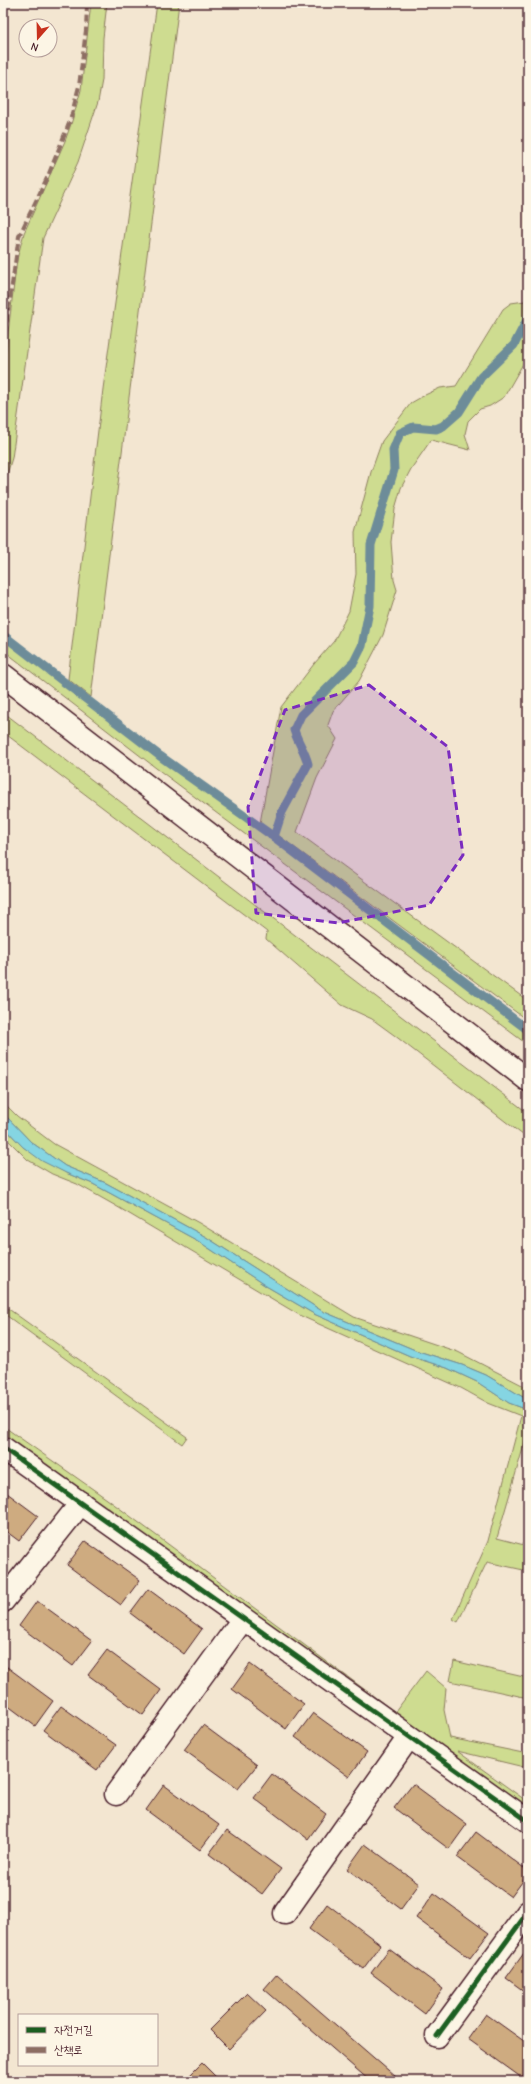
<svg xmlns="http://www.w3.org/2000/svg" width="531" height="2084" font-family="'Comic Neue','Poor Story',sans-serif">
<rect width="100%" height="100%" fill="#f3e6d1"/>
<filter id="ink" filterUnits="userSpaceOnUse"><feTurbulence type="fractalNoise" baseFrequency=".025" numOctaves="2"/><feDisplacementMap in="SourceGraphic" scale="8" xChannelSelector="R" yChannelSelector="G"/><feConvolveMatrix kernelMatrix="1 2 1 2 8 2 1 2 1" color-interpolation-filters="sRGB"/></filter>
<g filter="url(#ink)">
<g fill="#cedc90" stroke="#8c7e5e">
<path d="M 91,3 L 107,3 L 103,38 L 102,80 L 98,102 L 78,162 L 43,238 L 12,458 L 3,487 L 3,374 L 17,259 L 24,233 L 65,141 L 72,121 L 81,90 Z"/>
<path d="M 157,3 L 179,3 L 91,697 L 68,679 L 103,389 Z"/>
<path d="M 528,293 L 528,313 L 512,344 L 480,376 L 457,411 L 442,424 L 436,427 L 413,424 L 398,431 L 391,450 L 392,470 L 388,486 L 380,504 L 368,545 L 368,605 L 360,645 L 352,661 L 341,673 L 299,713 L 291,731 C 295,743 303,751 305,763 L 280,811 L 273,832 L 260,823 L 281,707 L 314,664 L 334,641 L 349,611 L 356,574 L 355,532 L 371,472 L 382,441 L 411,403 L 425,395 L 440,388 L 456,386 L 503,309 L 511,303 L 525,301 Z"/>
<path d="M 528,323 L 528,355 L 504,397 L 490,406 L 480,409 L 468,421 L 465,434 L 470,450 L 431,440 L 411,469 L 401,488 L 395,509 L 391,542 L 394,580 L 397,590 L 383,635 L 359,681 L 333,711 L 328,725 L 337,739 L 317,778 L 297,832 L 528,1001 L 528,1021 L 278,835 L 284,812 L 310,764 L 307,751 L 300,741 L 296,731 L 302,716 L 356,664 L 365,646 L 373,606 L 373,546 L 397,470 L 396,450 L 402,434 L 413,429 L 437,431 L 445,428 L 460,413 L 483,379 L 515,346 Z"/>
<path d="M 3,638 L 158,757 L 274,840 L 528,1033 L 528,1045 L 156,768 L 3,650 Z"/>
<path d="M 3,712 L 528,1113 L 528,1139 L 394,1035 L 372,1019 L 342,1005 L 266,939 L 267,932 L 3,732 Z"/>
<path d="M 3,1102 L 17,1116 L 54,1144 L 199,1223 L 354,1317 L 458,1352 L 528,1388 L 528,1400 L 486,1375 L 462,1365 L 415,1350 L 322,1311 L 206,1237 L 106,1183 L 65,1166 L 31,1142 L 3,1113 Z"/>
<path d="M 3,1126 L 23,1147 L 66,1173 L 93,1184 L 198,1241 L 266,1286 L 314,1314 L 410,1356 L 447,1368 L 477,1382 L 509,1403 L 528,1410 L 528,1431 L 497,1538 L 528,1546 L 528,1571 L 487,1562 L 458,1622 L 453,1619 L 488,1541 L 521,1416 L 488,1403 L 461,1388 L 301,1316 L 116,1206 L 77,1184 L 52,1174 L 28,1160 L 3,1135 Z"/>
<path d="M 3,1305 L 187,1437 L 182,1444 L 3,1313 Z"/>
<path d="M 3,1426 L 107,1499 L 395,1712 L 426,1671 L 446,1688 L 444,1710 L 450,1738 L 528,1754 L 528,1768 L 457,1751 L 528,1802 L 528,1812 L 3,1441 Z"/>
<path d="M 454,1661 L 528,1678 L 528,1698 L 450,1681 Z"/>
</g>
<path fill="#85d5e2" stroke="#6d8c99" d="M 3,1113 L 31,1142 L 65,1166 L 106,1183 L 206,1237 L 322,1311 L 415,1350 L 462,1365 L 486,1375 L 528,1400 L 528,1410 L 509,1403 L 477,1382 L 447,1368 L 410,1356 L 314,1314 L 266,1286 L 198,1241 L 93,1184 L 66,1173 L 42,1161 L 23,1147 L 3,1126 Z"/>
<g fill="none" stroke-linecap="round" stroke-linejoin="round">
<g stroke="#6d8c99" stroke-width="9">
<path d="M 3,635 L 160,756 L 274,837 L 528,1030"/>
<path d="M 274,837 L 282,812 L 308,764 C 305,751 298,743 294,730 L 301,715 L 354,662 L 362,646 L 370,606 L 371,545 L 394,470 L 393,450 L 400,433 L 413,427 L 436,429 L 443,426 L 459,412 L 481,377 L 514,345 L 528,318"/>
</g>
</g>
<g fill="#ceab80" stroke="#4a1f2b">
<path d="M 3,1490 L 38,1516 L 19,1541 L 3,1529 Z"/>
<path d="M 85,1541 L 140,1580 L 121,1605 L 67,1565 Z"/>
<path d="M 148,1589 L 202,1629 L 184,1654 L 130,1613 Z"/>
<path d="M 37,1601 L 92,1641 L 73,1666 L 19,1626 Z"/>
<path d="M 107,1650 L 161,1690 L 143,1715 L 88,1675 Z"/>
<path d="M 3,1664 L 53,1701 L 35,1726 L 3,1702 Z"/>
<path d="M 250,1664 L 304,1704 L 286,1729 L 232,1689 Z"/>
<path d="M 61,1706 L 116,1745 L 97,1770 L 43,1730 Z"/>
<path d="M 313,1713 L 367,1752 L 349,1777 L 295,1737 Z"/>
<path d="M 203,1725 L 257,1765 L 238,1789 L 184,1750 Z"/>
<path d="M 272,1774 L 326,1814 L 308,1839 L 254,1798 Z"/>
<path d="M 413,1784 L 467,1824 L 449,1849 L 394,1808 Z"/>
<path d="M 164,1785 L 219,1825 L 200,1850 L 146,1810 Z"/>
<path d="M 227,1830 L 281,1869 L 262,1894 L 209,1854 Z"/>
<path d="M 476,1832 L 528,1871 L 528,1874 L 511,1897 L 457,1857 Z"/>
<path d="M 365,1844 L 419,1884 L 401,1909 L 347,1869 Z"/>
<path d="M 434,1893 L 489,1933 L 470,1958 L 416,1918 Z"/>
<path d="M 327,1904 L 381,1945 L 363,1969 L 309,1929 Z"/>
<path d="M 389,1949 L 443,1989 L 425,2014 L 371,1973 Z"/>
<path d="M 524,1953 L 528,1956 L 528,1994 L 506,1978 Z"/>
<path d="M 277,1974 L 396,2077 L 392,2081 L 370,2081 L 264,1989 Z"/>
<path d="M 247,1993 L 266,2011 L 229,2049 L 210,2030 Z"/>
<path d="M 486,2014 L 528,2044 L 528,2070 L 522,2078 L 468,2039 Z"/>
<path d="M 202,2063 L 220,2081 L 184,2081 Z"/>
</g>
<g fill="none" stroke-linecap="round" stroke-linejoin="round">
<g stroke="#4a1f2b" stroke-width="25">
<g id="minor">
<path d="M 3,1448 L 528,1821"/>
<path d="M 3,1601 L 81,1503"/>
<path d="M 116,1794 L 243,1619"/>
<path d="M 285,1913 L 409,1737"/>
<path d="M 437,2036 L 528,1912"/>
</g>
</g>
<g stroke="#4a1f2b" stroke-width="25">
<path id="secondary" d="M 3,675 L 528,1080"/>
</g>
<use href="#minor" stroke="#fcf5e5" stroke-width="22"/>
<use href="#secondary" stroke="#fcf5e5" stroke-width="22"/>
<path stroke="#8d6e63" stroke-width="4" stroke-dasharray="8 4" stroke-linecap="butt" d="M 3,346 L 19,236 L 48,176 L 70,121 L 79,86 L 86,30 L 87,3"/>
<g stroke="#fcf5e5" stroke-width="8">
<g id="cycleway">
<path d="M 3,1448 L 528,1821"/>
<path d="M 437,2036 L 528,1912"/>
</g>
</g>
<use href="#cycleway" stroke="#1b5e20" stroke-width="5"/>
</g>
</g>
<path fill="#7b2cbf" fill-opacity="0.2" stroke="#7b2cbf" stroke-width="3" stroke-dasharray="8 5" stroke-linejoin="round" d="M 369,685 L 448,747 L 463,855 L 429,905 L 338,923 L 256,913 L 248,807 L 285,710 Z"/>
<rect width="531" height="2084" fill="none" stroke="#fcf5e5" stroke-width="16"/>
<rect x="8" y="8" width="515" height="2068" fill="none" stroke="#4a1f2b" stroke-width="1.5" filter="url(#ink)"/>
<rect x="18" y="2014" width="140" height="52" fill="#fcf5e5" stroke="#b59f9b"/>
<rect x="26" y="2027" width="20" height="6" fill="#1b5e20" stroke="#b59f9b"/>
<text x="54" y="2034" font-size="12" fill="#4a1f2b">자전거길</text>
<rect x="26" y="2047" width="20" height="6" fill="#8d6e63" stroke="#b59f9b"/>
<text x="54" y="2054" font-size="12" fill="#4a1f2b">산책로</text>
<g transform="translate(38 38) rotate(200)"><circle r="19" fill="#fcf5e5" stroke="#b59f9b"/>
<path d="M0-3L7 15L0 10L-7 15Z" fill="#c8321e"/>
<text y="-6" font-size="11" font-weight="bold" text-anchor="middle" fill="#4a1f2b">N</text>
</g>
</svg>
